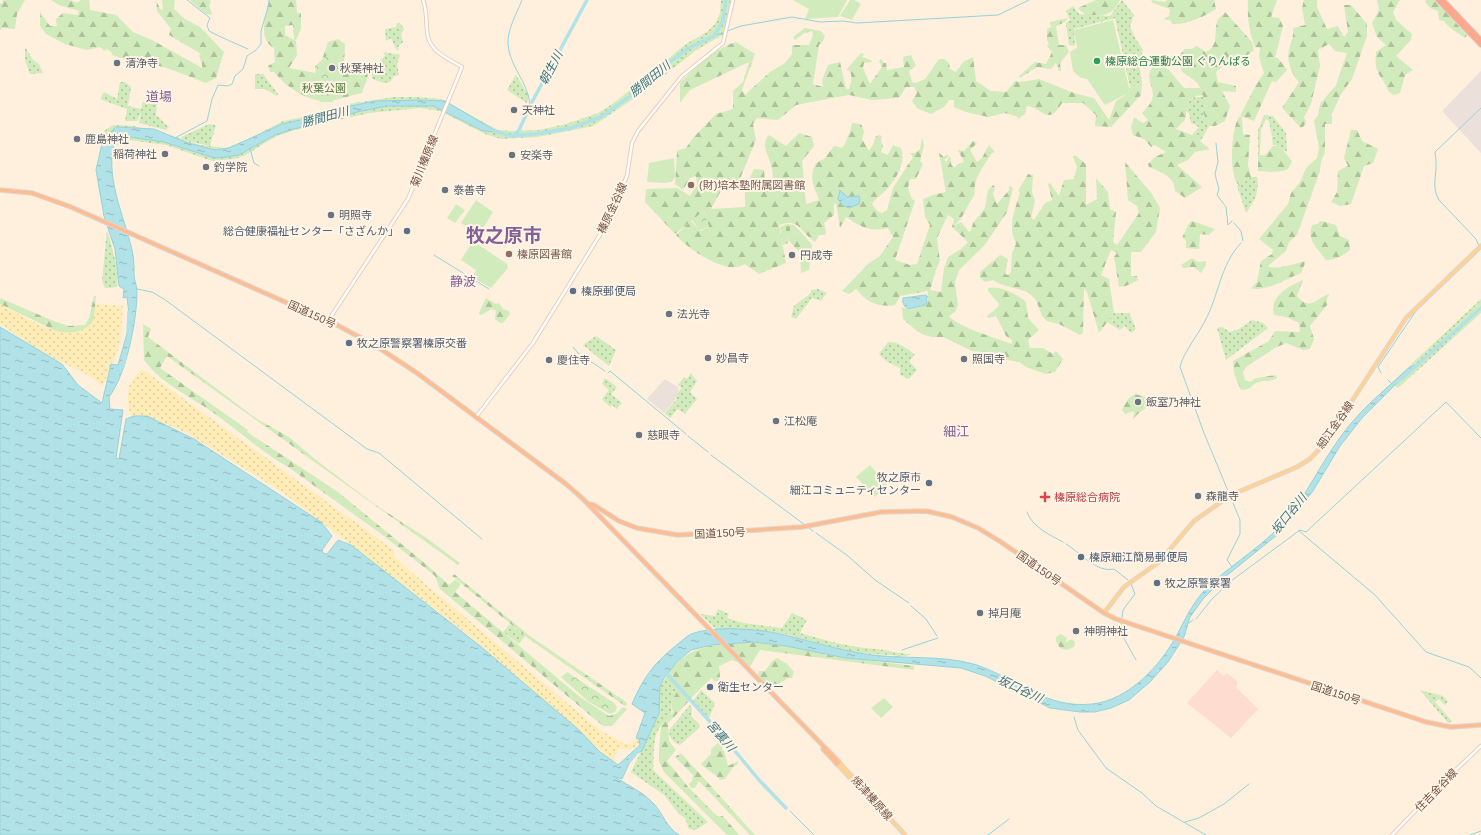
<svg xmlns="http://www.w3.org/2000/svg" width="1481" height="835" font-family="Arial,'Noto Sans JP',sans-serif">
<defs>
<pattern id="grass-dots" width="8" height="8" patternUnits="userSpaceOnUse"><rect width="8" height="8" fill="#d1ebbc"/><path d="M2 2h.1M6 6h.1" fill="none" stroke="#aec19b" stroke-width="1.8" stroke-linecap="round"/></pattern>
<pattern id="forest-firs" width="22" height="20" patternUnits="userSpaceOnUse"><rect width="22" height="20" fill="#d1ebbc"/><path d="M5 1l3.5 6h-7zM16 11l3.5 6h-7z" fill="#aec19b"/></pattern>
<pattern id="sand-dots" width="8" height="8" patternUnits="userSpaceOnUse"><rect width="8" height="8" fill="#ffecb6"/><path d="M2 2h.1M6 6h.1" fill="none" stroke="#decc9e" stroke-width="1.8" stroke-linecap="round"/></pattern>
<pattern id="cemetery-stones" width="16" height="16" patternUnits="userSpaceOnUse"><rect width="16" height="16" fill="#d1ebbc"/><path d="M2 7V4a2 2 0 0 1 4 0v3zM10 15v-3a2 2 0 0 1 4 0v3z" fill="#aec19b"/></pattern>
<pattern id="park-crowns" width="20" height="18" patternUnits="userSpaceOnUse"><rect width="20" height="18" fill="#d1ebbc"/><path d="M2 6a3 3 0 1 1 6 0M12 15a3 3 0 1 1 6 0" fill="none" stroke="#aec19b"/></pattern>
<pattern id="water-ripples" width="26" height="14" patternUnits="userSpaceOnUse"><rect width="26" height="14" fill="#b1e2e7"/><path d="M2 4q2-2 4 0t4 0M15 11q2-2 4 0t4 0" fill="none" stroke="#95babd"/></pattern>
</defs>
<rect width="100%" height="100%" fill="#fef0dd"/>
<path fill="#ffdcd0" d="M 1217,670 L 1223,676 L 1227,673 L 1238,682 L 1236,687 L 1258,709 L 1231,738 L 1187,703 Z"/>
<g fill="#ebe1da">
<path d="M 1481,71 L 1481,153 L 1442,111 Z"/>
<path d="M 665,379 L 678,387 L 679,390 L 674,397 L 676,399 L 664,413 L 647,399 Z"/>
</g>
<g fill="url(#grass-dots)">
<path d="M 721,0 L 731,0 L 724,34 L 695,51 L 645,91 L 593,126 L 538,137 L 501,139 L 485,134 L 440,111 L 420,108 L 369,113 L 295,130 L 275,137 L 244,156 L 234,159 L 212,161 L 166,145 L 129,140 L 116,146 L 104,131 L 113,125 L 134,126 L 183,139 L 181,137 L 209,124 L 216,125 L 210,146 L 183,140 L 200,145 L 226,148 L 249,139 L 283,121 L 313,115 L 347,104 L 394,97 L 417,97 L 441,99 L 498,130 L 513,131 L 539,130 L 566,124 L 598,113 L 614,103 L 686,44 L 707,32 L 715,24 L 720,13 Z"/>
<path d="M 1122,0 L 1134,15 L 1130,26 L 1134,36 L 1143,50 L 1139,63 L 1142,83 L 1130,87 L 1115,18 L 1074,29 L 1075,46 L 1069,45 L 1066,23 L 1070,20 L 1066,11 L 1073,6 L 1079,14 L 1110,16 Z"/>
<path d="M 397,23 L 400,23 L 404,29 L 401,34 L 403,42 L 398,47 L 399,51 L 396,49 L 391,38 L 386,41 L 385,29 L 396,27 Z"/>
<path d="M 25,47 L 33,60 L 39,64 L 43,73 L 30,74 L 25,60 Z"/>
<path d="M 383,52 L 400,55 L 397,64 L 399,75 L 394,76 L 390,82 L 384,83 L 372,79 L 371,65 L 372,64 L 379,67 L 383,65 L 381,59 L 385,56 Z"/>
<path d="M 255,74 L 263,74 L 278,94 L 277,96 L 265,89 L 255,89 Z"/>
<path d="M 516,75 L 529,96 L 527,103 L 507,90 Z"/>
<path d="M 120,82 L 125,82 L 131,87 L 128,106 L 141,109 L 143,102 L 157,103 L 156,115 L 169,127 L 166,130 L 139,123 L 141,112 L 137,121 L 125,121 L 127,109 L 100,99 L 104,92 L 117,99 Z"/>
<path d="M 1195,97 L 1204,97 L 1203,112 L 1209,126 L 1200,142 L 1192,135 L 1199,127 L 1191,123 L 1189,113 L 1186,111 L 1188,101 Z"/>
<path d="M 1264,115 L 1273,116 L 1286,133 L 1287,152 L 1276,145 L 1273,145 L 1272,138 L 1278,135 L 1272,137 L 1269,121 L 1266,119 L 1261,129 L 1260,153 L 1258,155 L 1258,130 Z"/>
<path d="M 1251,177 L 1257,177 C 1260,190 1254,203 1246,213 L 1237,186 Z"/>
<path d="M 107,230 C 112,248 119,268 117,287 L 105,288 L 102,281 Z"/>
<path d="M 818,289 L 827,293 L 821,301 L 812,298 L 796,319 L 791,317 L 794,306 L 811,293 L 811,290 Z"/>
<path d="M 1481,299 L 1481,313 L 1398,388 L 1391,383 Z"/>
<path d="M 1114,313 L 1129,313 L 1136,329 L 1131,333 L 1125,326 L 1120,330 L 1107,322 Z"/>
<path d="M 1252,320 L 1263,323 L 1268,328 L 1226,360 L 1217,328 L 1222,327 L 1230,332 L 1239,329 Z"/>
<path d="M 596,336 L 616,350 L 609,366 L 583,345 Z"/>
<path d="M 888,342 C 899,342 907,348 915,355 L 909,361 L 917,370 L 909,379 L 900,375 L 900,368 L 886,361 L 879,354 Z"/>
<path d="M 691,373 L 697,381 L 690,392 L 697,399 L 685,414 L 678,409 L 670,418 L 665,413 L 677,399 L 674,396 L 682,388 L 678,385 L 684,377 L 687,379 Z"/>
<path d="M 605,378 L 617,387 L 611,394 L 622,403 L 617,409 L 612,405 L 610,407 L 602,399 L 609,390 L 602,384 Z"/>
<path d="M 718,609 L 729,614 L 727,618 L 743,623 L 782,628 L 792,613 L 807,620 L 800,633 C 825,640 850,648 877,649 C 888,650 898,654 911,654 L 906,656 L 889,655 L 849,652 L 786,634 L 745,629 L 716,629 L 700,614 L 715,616 Z"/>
<path d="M 510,624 L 525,636 L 519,644 L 503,632 Z"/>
<path d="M 670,671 L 680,687 L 671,702 C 674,720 664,718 657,732 C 653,740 654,761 653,770 L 708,822 L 696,830 L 689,829 L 685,818 L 679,814 L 664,795 L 631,772 L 655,723 L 659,713 L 660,686 Z"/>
<path d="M 701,690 L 715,703 L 709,718 L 693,701 Z"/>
<path d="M 1420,690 L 1443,696 L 1448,702 L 1445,705 L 1439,699 L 1435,702 L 1452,721 L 1448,723 Z"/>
<path d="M 690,705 L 692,709 L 691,716 L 699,724 L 700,727 L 680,745 C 673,743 669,737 669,730 Z"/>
</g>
<g fill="url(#forest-firs)" fill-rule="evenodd">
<path d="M 3,0 L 25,0 L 17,14 L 15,29 L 2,28 L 0,30 L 0,3 L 2,4 Z"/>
<path d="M 51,0 L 70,0 L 77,3 L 81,0 L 89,0 L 90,10 L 116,15 L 133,32 L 152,40 L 202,68 L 202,64 L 199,56 L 201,54 L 169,35 L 171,29 L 157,11 L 156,0 L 160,9 L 163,10 L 162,0 L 175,0 L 174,9 L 185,19 L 200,27 L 224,52 L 216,78 L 206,83 C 192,78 177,71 163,67 C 146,62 128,61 112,55 L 112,53 L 107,49 L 105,51 L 100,47 L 87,50 L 65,44 L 46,34 L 40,26 L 40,12 L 50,26 L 57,26 L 56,19 L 63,13 L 78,15 L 79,11 L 59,5 Z"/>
<path d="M 189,0 L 209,0 L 211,2 L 209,5 L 212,15 L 206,14 Z"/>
<path d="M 269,0 L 296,0 L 297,13 L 301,13 L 301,29 L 296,40 L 294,39 L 293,25 L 285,26 L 285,35 L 296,41 L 297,55 L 289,68 L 316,73 L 315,66 L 322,60 L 328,42 L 338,39 L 345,44 L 344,63 L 348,69 L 367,66 C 370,78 365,82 362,93 C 350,95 340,100 328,101 C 308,102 286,87 274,72 L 270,72 L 268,66 L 275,62 L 274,48 C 257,39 266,15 269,0 Z"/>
<path d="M 1096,0 L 1120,0 C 1114,12 1108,16 1095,15 C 1087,15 1084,15 1078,8 Z"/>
<path d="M 1151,0 L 1165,2 L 1167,0 L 1214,0 L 1216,9 C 1205,16 1187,25 1173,24 L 1170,20 L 1165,20 L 1165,18 L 1169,16 L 1170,9 L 1153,3 Z"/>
<path d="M 1248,0 L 1277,0 L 1271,17 L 1279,18 L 1283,26 L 1275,58 L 1278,58 L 1287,70 L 1276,82 L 1272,81 L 1254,121 L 1240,116 L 1257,83 L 1264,73 L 1259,56 L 1260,48 L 1255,47 C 1249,32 1247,16 1248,0 Z"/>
<path d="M 1304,0 L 1317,0 L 1317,7 L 1327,29 L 1338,26 L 1344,37 L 1348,32 L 1344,5 L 1351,5 L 1367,24 L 1367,36 L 1352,79 L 1341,94 L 1331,116 L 1332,116 L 1332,124 L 1325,124 L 1325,152 L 1321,162 L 1320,171 L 1297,235 L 1289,242 L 1286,251 L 1268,266 C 1274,271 1297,263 1306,261 L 1301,273 C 1289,278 1263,293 1251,288 L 1257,282 L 1261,261 L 1272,254 L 1273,250 L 1259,239 L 1288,204 L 1291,193 L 1300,182 L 1306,168 L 1317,158 L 1319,148 L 1314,120 L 1318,116 L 1320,104 L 1336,85 L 1347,53 L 1335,51 L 1329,44 L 1318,50 L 1320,66 L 1311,104 L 1304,117 L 1306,122 L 1304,126 L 1301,128 L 1282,108 L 1299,82 C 1292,74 1286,61 1289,50 C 1291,41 1294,37 1293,28 L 1305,25 L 1302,8 Z"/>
<path d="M 1377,0 L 1400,0 L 1393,12 L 1396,20 L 1412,34 L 1411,40 L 1396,56 L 1413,70 L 1405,75 L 1400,93 L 1394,95 L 1389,92 C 1381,72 1374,77 1376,52 L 1386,45 L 1377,37 L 1372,23 L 1379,10 Z"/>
<path d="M 1426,0 L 1435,0 L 1467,35 L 1465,38 L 1448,26 L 1444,21 L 1439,20 L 1438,11 L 1430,8 L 1425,2 Z"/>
<path d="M 1225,12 L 1252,42 L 1254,50 L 1245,57 C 1232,56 1225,65 1216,72 L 1218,82 L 1236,86 L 1236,92 L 1222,91 L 1230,106 L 1225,121 L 1215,126 L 1209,126 L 1203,112 L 1203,95 L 1196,96 L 1188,101 L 1185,120 L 1176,129 L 1192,135 L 1210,149 L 1195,152 L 1188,160 L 1177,165 L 1202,187 L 1185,198 L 1175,191 C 1175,176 1160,172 1149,167 L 1148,164 L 1155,157 L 1166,152 L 1155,145 L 1151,147 L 1144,139 L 1133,135 L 1131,127 L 1134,117 L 1143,123 L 1148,120 L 1142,113 C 1169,89 1135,81 1157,63 L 1169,70 L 1184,88 L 1200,88 C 1197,76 1178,77 1179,61 C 1180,56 1181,52 1185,49 L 1191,49 L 1197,46 L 1206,52 C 1219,46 1214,33 1217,22 C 1217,19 1223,15 1225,12 Z"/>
<path d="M 1068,18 L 1065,22 L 1056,26 L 1059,45 L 1066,45 L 1069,52 L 1060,63 L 1061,71 L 1059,71 L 1056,63 L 1051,69 L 1037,67 L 1020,78 L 1019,76 L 1035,62 L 1046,64 L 1052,52 L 1047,46 L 1049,44 L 1047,40 L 1047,29 L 1051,27 L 1050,22 Z"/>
<path d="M 805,28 L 821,31 L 825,36 L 823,41 L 819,45 L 813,84 L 823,87 L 822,80 L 828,65 L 840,62 L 846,89 L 849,89 C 851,82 854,74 847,69 L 861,53 L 864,54 L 862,57 L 871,60 L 872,62 L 864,63 L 863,68 L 870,84 L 882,67 L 879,61 L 881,59 L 884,63 L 886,63 L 887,70 L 904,67 L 903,57 L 911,55 L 916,66 L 909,71 L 912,82 L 916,83 L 925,79 L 939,59 L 944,59 L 949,63 L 950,69 L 956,72 L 963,62 L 973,57 L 976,81 L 991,91 L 1006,92 L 1015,81 L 1021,82 L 1039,79 L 1074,93 L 1094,98 L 1109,120 L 1116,101 L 1128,93 L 1129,88 L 1142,83 L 1141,95 L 1111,127 L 1095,126 L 1096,115 L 1083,103 L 1062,103 C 1047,127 1044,108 1027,106 L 1025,114 L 1018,119 L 1018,117 L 1005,113 L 988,117 L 966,112 L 954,107 L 954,100 L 949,100 L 944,107 L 931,114 L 917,108 L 912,101 L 917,93 L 914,87 L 906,87 L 899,98 L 872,100 L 849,95 L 796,105 L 778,120 L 757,118 L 753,124 L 756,140 L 739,181 L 723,187 L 711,209 L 745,207 L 745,187 L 754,169 L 764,170 L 765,183 L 771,184 C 779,164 756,148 769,135 L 786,146 L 799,133 L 812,137 L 814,146 L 802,161 C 804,175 804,190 806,204 L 819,200 C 814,185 808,179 816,163 L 824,159 L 834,146 L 843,148 L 850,132 L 852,123 L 861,124 L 864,131 L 862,139 L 869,151 L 874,143 L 875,137 L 879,135 L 882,136 L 881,141 L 883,146 L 881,152 L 888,155 L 893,145 L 901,148 C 906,163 897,178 887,189 C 882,195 876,197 872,204 L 877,211 L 882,213 L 887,210 L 893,188 L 913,157 L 910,153 L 915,153 L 920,149 L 922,138 L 924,146 L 920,161 L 923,164 L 916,179 L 910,179 L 908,188 L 912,199 L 915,201 L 895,260 L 910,265 L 917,264 L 930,225 L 925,217 L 923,199 L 933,195 L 946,192 L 939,153 L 944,157 L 948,154 L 948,157 L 944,160 L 946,162 L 950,156 L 951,164 L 954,168 L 958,164 L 964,162 L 958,150 L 964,151 L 973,141 L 977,143 L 970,150 L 977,162 L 982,158 L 989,145 L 995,152 L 992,153 C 985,164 972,180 975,194 C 967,205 964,218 954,226 L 961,222 L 969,232 L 971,231 L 973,223 L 985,208 L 988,190 L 993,185 L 995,187 L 993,194 L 997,204 L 1009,190 L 1009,186 L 1013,188 L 1007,212 L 984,246 L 959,270 L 955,282 L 958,305 L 955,312 L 949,316 C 956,326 998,339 1012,344 L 1012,340 L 1006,336 L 996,316 L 988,318 L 987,316 L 998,307 L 999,304 L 988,291 L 988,288 C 1000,285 1017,294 1026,302 L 1028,318 L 1039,330 L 1028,340 L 1030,348 L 1043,348 L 1053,354 L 1056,351 L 1063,359 L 1055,372 L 1046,374 L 1026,367 L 1019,362 L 984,356 L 982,352 L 972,351 L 943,337 L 933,337 L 924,335 L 917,331 L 903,319 L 902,307 L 910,310 L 927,304 L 928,291 L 900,296 L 895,305 C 885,307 873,305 865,298 C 861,296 860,292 856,289 L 849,294 L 842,291 L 869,263 L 880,256 L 893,237 L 888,228 C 869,232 861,227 846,217 L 840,228 L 836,203 L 834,204 L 834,215 L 824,223 L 826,232 L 825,235 L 819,235 L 815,242 C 799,231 800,218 779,225 L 786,263 L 759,274 L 745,264 C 742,265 739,267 736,267 C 719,270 686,247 676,235 L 691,221 L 675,234 L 645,202 L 646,189 L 677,188 L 690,196 L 697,185 L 696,176 L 690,178 L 683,190 L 675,184 L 677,151 L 686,148 L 692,139 L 716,114 L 733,109 L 733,91 L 743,82 L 749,62 L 690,90 L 680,103 L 680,83 C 696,67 715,48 736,42 L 755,54 L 742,90 L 745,95 L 770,72 L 785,63 L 792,54 L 792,45 L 809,45 L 813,35 L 812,31 L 803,34 L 795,40 L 793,37 ZM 704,211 L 709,227 L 700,231 L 691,221 ZM 948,215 L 954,219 L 952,227 L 968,242 L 961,249 L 948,257 L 944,268 L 941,292 L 930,290 C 934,280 935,269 940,261 L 937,238 Z"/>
<path d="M 1239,117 L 1242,117 L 1243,134 L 1250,135 L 1248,165 L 1251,177 L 1240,186 C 1228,179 1231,128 1239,117 Z"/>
<path d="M 1351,130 L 1357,130 L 1362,141 L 1378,149 L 1373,163 L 1364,166 L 1351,204 L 1340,206 L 1331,202 L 1337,192 L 1338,171 L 1348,166 L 1344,158 Z"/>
<path d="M 1273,146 L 1277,146 L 1283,150 L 1292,161 C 1291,164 1289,169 1286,170 C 1280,172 1265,172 1258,171 L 1258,155 L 1265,155 Z"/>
<path d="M 1076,156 L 1086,164 L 1086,205 L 1097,199 L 1096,178 L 1108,192 L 1110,209 L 1116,212 L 1113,242 L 1117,245 L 1139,213 L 1137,206 L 1128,200 L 1125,162 L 1152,194 L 1160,208 L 1156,232 L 1141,252 L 1131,252 L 1131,276 L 1137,276 L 1138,280 L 1126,286 L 1119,287 L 1114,257 L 1117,253 L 1111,250 L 1101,275 L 1109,279 L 1114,313 L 1099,333 L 1087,292 L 1084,288 L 1083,333 L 1080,335 L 1059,324 L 1047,321 L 1042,316 L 1036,300 L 1028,292 L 1000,284 L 993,280 L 985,282 L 980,278 L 980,272 L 1000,255 L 1008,259 L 1005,274 L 1008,275 L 1011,272 L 1012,253 L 1016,244 C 1007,225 1015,211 1020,192 L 1018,191 L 1028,174 L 1033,175 L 1032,192 L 1035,201 L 1031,217 L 1034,220 L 1045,203 L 1052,200 L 1048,184 L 1050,183 L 1059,196 L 1064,180 L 1074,179 L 1077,167 L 1073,157 Z"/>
<path d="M 1192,221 L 1215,229 L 1209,235 L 1200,234 L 1199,249 L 1186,248 L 1186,240 L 1182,238 L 1188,225 Z"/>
<path d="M 1321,221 L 1336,225 L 1340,236 L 1349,240 L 1350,250 C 1342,256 1336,260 1326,260 C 1317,247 1307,242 1312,225 L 1317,224 Z"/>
<path d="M 801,232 L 812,245 L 809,270 L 801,273 L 800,253 L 789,241 L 789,235 Z"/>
<path d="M 1192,258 L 1198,262 L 1206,261 L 1206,265 L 1201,273 L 1194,267 L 1183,268 L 1181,265 Z"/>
<path d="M 1303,280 L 1297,296 C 1311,313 1316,297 1330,294 L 1327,298 L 1327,305 L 1310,326 L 1314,339 L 1310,349 L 1303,350 L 1286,343 L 1275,348 L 1246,367 L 1243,372 L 1245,380 L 1250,382 L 1256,378 L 1276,375 L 1277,378 C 1271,382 1265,380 1258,382 C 1250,385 1254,389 1241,390 L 1234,374 L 1233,361 L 1269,341 L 1275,331 L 1300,332 L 1299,323 L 1286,317 L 1274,315 C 1269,296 1289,286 1303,280 Z"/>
<path d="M 94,296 L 96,296 L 94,321 L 85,329 L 76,332 L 60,333 L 0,304 L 0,298 L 56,322 L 69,326 L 85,325 L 89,318 Z"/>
<path d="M 486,298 L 496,304 L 499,303 L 503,309 L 509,311 L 510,314 L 503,323 L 500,323 L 495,319 L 496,311 L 492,309 L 481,315 L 479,313 Z"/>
<path d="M 143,324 L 151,329 L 148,337 L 257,419 L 289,437 L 316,460 L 374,504 L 428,539 L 460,563 L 458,565 L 167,356 L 160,368 L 248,430 L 247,432 L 338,492 L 427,565 L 449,585 L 455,580 L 461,584 L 455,592 L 580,697 L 609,716 L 616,714 L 623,707 L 627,709 L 612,726 L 603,726 L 440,589 L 435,576 L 425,568 L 380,533 L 288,467 C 262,452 241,433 218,416 C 194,398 162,385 144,360 Z"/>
<path d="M 1135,394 L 1146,397 L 1154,402 C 1149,409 1141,408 1133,420 L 1134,411 L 1125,414 L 1122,410 L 1128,399 Z"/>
<path d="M 454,574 L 530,636 L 626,702 L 627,704 L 625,706 L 529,639 L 452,576 Z"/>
<path d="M 1061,634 L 1067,638 L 1065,643 L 1072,639 L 1075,642 L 1074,647 L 1067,650 L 1060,648 L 1056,641 L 1056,637 Z"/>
<path d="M 748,642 L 783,645 L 833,656 L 914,666 L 914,670 L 760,650 L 750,666 L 732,660 L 719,666 L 720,677 L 718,681 L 714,681 L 712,678 C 696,691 683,709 668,723 L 669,741 L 676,750 L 667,761 L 689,788 L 718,817 L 723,816 L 739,835 L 727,835 L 664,772 L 659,761 L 659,749 L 661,727 L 673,712 L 671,702 L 680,687 L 670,671 C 694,642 714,646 748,642 Z"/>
<path d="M 777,658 L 787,664 L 794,672 L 792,678 L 788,678 L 771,689 L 758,676 L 759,671 L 765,671 L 772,661 Z"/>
<path d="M 718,743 L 723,745 L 722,750 L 724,751 L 728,766 L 738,761 L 738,764 L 733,767 L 725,779 L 720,780 C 717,775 707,770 701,764 L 711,754 L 711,749 Z"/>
<path d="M 681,753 L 755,835 L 750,835 L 699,781 L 695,788 L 691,788 L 689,784 L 692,781 L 693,775 L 675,757 Z"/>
</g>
<g fill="url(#sand-dots)">
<path d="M 0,304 C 22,315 72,350 92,322 C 95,318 95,309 95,304 L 123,306 L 120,345 L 103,386 L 90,376 L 43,353 L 0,324 Z"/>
<path d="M 142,369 L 395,551 L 393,555 L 404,566 L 598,729 L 625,744 L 633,744 L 636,738 L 639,738 L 640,741 C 636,751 628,749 619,749 L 613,758 L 617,765 L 475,640 L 282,492 L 185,432 L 143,415 L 131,417 C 126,396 125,385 142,369 Z"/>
</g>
<path fill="url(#cemetery-stones)" d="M 787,224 L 794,225 L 801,232 L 789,235 L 788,243 L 783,245 L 780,227 Z"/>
<g fill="url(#park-crowns)">
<path d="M 327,55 L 340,62 L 333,102 L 320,102 L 319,99 L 312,96 C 311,86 318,77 316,67 Z"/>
<path d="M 704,211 L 709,227 L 699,230 L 692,220 Z"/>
<path d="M 567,672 L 614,703 L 617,707 L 615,712 L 610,714 L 589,702 L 561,677 Z"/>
</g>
<g fill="#d1ebbc">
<path d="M 793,0 L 847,0 L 838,17 L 805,19 L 809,9 Z"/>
<path d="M 850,0 L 854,0 L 861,4 L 852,20 L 840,16 Z"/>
<path d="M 1113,20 L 1129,88 L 1128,93 L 1105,105 L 1087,79 L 1081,78 L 1073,71 L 1070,52 L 1077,48 L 1074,30 Z"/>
<path d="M 674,158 L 675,177 L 672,182 L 665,183 L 647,182 L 649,163 Z"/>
<path d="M 476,200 L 493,212 L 479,235 L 461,223 Z"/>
<path d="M 456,204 L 465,210 L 455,223 L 447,218 Z"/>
<path d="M 473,241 L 507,264 L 508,268 L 491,288 L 472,277 L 476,270 L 461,260 Z"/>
<path d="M 870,465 L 887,485 L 875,497 L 856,477 Z"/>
<path d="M 884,698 L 893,707 L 881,718 L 871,708 Z"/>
</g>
<g fill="url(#water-ripples)" stroke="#97d2da">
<path d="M 419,100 L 445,101 L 498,132 L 483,131 L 433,106 L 387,106 L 357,112 L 328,121 L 294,129 L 275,135 L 239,155 L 227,157 L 214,158 L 164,142 L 143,139 L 130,137 L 115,140 C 104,176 124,215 132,250 C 134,258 134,266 134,274 C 134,280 137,286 137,292 C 137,321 126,375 109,397 L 110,409 L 123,410 L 116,458 L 119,459 L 126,419 L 134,416 L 147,416 L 194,439 L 321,522 L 332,536 L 322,550 L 323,553 L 327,554 L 338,540 L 351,545 L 479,645 L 579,730 L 599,751 L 618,765 L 640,745 L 639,739 L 636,738 L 645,713 L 632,704 C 644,676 655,662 679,643 C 683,640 687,636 691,634 C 716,625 763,629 789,636 C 814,642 839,650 865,654 C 902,660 941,654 977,665 C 1017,679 1046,709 1092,704 C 1129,700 1160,666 1177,635 C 1184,621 1192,605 1202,593 C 1225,568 1257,551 1280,526 C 1306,498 1321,462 1344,432 C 1363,407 1387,388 1410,367 L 1421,363 L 1405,375 L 1362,418 L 1340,446 L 1313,491 L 1277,535 L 1225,577 L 1203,599 L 1190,617 L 1184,637 L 1168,662 L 1150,682 L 1129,700 L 1111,708 L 1095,712 L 1080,712 L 1050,708 L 985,676 L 961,668 L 846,658 L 786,646 L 754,642 L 711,645 L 691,650 L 677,662 L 664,678 L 660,686 L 659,713 L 642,751 L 633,755 L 622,779 L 613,776 C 627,785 642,791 654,804 C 664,815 666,827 679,835 L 0,835 L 0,327 L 62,364 L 78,385 L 102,403 L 111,364 L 118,365 L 130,323 L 127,297 L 123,298 L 124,289 L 119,286 L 115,249 L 104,216 L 96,170 L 103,139 L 116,127 L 154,129 L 188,143 L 215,150 L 229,148 L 282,124 L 318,116 L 351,106 L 376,101 Z"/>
<path d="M 840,190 L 847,197 L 859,196 L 860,201 L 859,204 L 849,208 L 842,205 L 838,199 Z"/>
<path d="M 926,295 L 928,297 L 926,297 L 927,303 L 925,305 L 909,309 C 904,307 902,303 903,298 Z"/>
</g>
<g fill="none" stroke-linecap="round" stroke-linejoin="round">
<g stroke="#97d2da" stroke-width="1">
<path d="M 187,0 L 210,18 L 207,25 L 209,31 C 222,38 235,43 248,49"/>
<path d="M 522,0 C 517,13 507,30 508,44 C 509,66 529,83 530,105"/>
<path d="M 714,36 L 741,26 L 792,17 L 820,22 L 843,21 L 857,23 L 998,15 L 1029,0"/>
<path d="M 175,138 L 207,121 L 212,99 L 218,85 L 228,86 L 232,84 L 235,76 L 243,69 L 247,56 L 256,50 L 261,44 L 261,31 L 269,4 L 269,0"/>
<path d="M 1216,143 L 1218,162 L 1215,174 L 1219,189 L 1217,195 L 1226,207 L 1228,225 L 1232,221"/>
<path d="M 250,148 L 254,163 L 259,166"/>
<path d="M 1234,223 L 1241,231 L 1243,241"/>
<path d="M 1479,246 L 1476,239 L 1439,200 C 1431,187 1437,176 1436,161 C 1436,158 1435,155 1435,152 L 1481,108"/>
<path d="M 434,255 L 489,289"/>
<path d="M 137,289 L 152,292 L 164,299 L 367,449 L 379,453 L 482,539"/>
<path d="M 573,347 L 578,353 L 605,371"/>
<path d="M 608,373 L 610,371 L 686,434"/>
<path d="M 1381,373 L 1378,367 L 1416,311 L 1480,250"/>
<path d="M 1388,380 L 1392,384"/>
<path d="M 688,436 L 708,452"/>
<path d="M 711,455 L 805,525"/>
<path d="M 1027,512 C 1032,527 1050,535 1063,542"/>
<path d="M 809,528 L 813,531"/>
<path d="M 1299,531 L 1375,595 L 1426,652 L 1469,667 L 1481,678"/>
<path d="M 816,533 L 848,556 L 875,580 L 909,603"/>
<path d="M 1066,544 C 1080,552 1096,573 1114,569 L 1128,580"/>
<path d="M 1232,567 L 1227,560 L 1240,534 L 1240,520 L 1204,433 L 1180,367 C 1183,353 1198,335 1205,321 C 1219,295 1220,265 1241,243"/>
<path d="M 911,606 L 926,619 L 937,636"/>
<path d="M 1122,618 L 1123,610 L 1135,594 L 1131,584"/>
<path d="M 1196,619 L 1212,599 L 1231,581 L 1300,530 L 1306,532 L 1446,402 L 1481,438"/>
<path d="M 1121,623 L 1121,633 L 1136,660"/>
<path d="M 1189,623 L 1193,620"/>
<path d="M 902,650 L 938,638"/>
<path d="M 895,657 L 900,656"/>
<path d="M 1074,717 L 1078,730 L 1106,768 L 1142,793 L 1156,806 L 1206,835"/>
<path d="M 790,811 L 814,835"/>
<path d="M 1185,822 L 1199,818 L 1224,804 L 1249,784"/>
<path d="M 988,835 L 1009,819"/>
<path d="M 1470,835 L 1481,831"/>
</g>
<g stroke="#b1e2e7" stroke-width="3.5">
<path d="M 494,131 L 511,136 L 535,134 L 571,128 L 601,117 L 633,94 L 648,79 L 687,49 L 714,36 L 723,21 L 726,0"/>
<path d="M 513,136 L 519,130 L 532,102 L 587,0"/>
<path d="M 128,332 L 129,312"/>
<path d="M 123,367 L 125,356"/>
<path d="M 1398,382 L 1481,308"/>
<path d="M 663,674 L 667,674 L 721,734 L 759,780 L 786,808"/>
<path d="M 628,763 L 638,751"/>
</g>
<g stroke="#e9cdb9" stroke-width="4.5">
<g id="secondary">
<path d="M 328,321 L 408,199 L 462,67 C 447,58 428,51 427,31 C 426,20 427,11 423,0"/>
<path d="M 476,417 L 533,343 L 601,233 L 627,176 L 632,143 L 638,131 L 682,76 L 723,43 L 733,0"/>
<path d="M 1392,835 L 1441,784 L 1481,746"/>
</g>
</g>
<g stroke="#ded6d2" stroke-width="5">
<g id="primary">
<path d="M 1104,613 L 1124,587 L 1159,562 L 1194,521 L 1231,495 L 1297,467 L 1310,459 L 1324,444 L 1406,318 L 1481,246"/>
<path d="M 839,762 L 905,835"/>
<path d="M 837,764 L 880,810"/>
</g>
</g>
<g stroke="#ded6d2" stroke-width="5.5">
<g id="trunk">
<path d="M 0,190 L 32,193 L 71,207 L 337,325 L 376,346 L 417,373 L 566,484 L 582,498 L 839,762"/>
<path d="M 588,504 L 594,505 L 619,521 L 637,528 L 678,535 L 802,527 L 881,512 L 926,511 L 952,517 L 978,528 L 1001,542 L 1104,613 L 1116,619 L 1426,722 L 1451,727 L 1481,725"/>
<path d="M 823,749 L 837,764"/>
</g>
</g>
<g stroke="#ded6d2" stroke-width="6">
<g id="motorway">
<path d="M 1438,0 L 1481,45"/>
<path d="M 1443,0 L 1481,40"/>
</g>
</g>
<use href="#secondary" stroke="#fff" stroke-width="2.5"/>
<use href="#primary" stroke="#ffd293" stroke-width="3"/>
<use href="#trunk" stroke="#febd91" stroke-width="3.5"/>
<use href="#motorway" stroke="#fca88f" stroke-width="4"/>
</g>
<circle fill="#2e9e5b" stroke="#fff4e5" stroke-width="1.5" cx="1097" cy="61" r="4"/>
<g fill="#6b7280" stroke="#fff4e5" stroke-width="1.5">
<circle cx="117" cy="63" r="4"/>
<circle cx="332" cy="68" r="4"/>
<circle cx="514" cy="110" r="4"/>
<circle cx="77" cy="139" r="4"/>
<circle cx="165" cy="154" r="4"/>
<circle cx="512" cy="155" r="4"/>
<circle cx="206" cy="167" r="4"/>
<circle cx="445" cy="190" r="4"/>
<circle cx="331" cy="215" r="4"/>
<circle cx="792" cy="255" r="4"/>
<circle cx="669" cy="314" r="4"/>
<circle cx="708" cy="358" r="4"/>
<circle cx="964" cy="359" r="4"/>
<circle cx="549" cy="360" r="4"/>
<circle cx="1138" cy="402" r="4"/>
<circle cx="776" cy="421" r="4"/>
<circle cx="639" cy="435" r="4"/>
<circle cx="1198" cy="496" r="4"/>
<circle cx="980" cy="613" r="4"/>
<circle cx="1076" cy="631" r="4"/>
</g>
<g fill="#8d6e63" stroke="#fff4e5" stroke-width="1.5">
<circle cx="691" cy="185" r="4"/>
<circle cx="509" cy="254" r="4"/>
</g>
<g fill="#5c6f8a" stroke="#fff4e5" stroke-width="1.5">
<circle cx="407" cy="231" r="4"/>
<circle cx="573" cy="291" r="4"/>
<circle cx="349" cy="343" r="4"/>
<circle cx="929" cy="483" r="4"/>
<circle cx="1081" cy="557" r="4"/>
<circle cx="1157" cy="583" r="4"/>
<circle cx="710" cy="687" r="4"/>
</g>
<path fill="#e0444e" stroke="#fff4e5" stroke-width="1.5" d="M1043 491h4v4h4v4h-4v4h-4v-4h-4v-4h4z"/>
<g text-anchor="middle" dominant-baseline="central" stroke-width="4" stroke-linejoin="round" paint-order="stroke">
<g font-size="11" fill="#27864d" stroke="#fff4e5" text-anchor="start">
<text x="1105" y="61">榛原総合運動公園 ぐりんぱる</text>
</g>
<g font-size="11" fill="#5b616d" stroke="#fff4e5" text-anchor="start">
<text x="125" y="63">清浄寺</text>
<text x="340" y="68">秋葉神社</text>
<text x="522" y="110">天神社</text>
<text x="85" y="139">鹿島神社</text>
<text x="157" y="154" text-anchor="end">稲荷神社</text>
<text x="520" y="155">安楽寺</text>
<text x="214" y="167">釣学院</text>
<text x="453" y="190">泰善寺</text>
<text x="339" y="215">明照寺</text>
<text x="800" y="255">円成寺</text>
<text x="677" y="314">法光寺</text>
<text x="716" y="358">妙昌寺</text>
<text x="972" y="359">照国寺</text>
<text x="557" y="360">慶住寺</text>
<text x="1146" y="402">飯室乃神社</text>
<text x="784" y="421">江松庵</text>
<text x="647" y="435">慈眼寺</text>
<text x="1206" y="496">森龍寺</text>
<text x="988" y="613">掉月庵</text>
<text x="1084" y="631">神明神社</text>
</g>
<g font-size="11" fill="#517b3c" stroke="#fff4e5">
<text x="324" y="88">秋葉公園</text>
</g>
<g font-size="11" fill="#745445" stroke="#fff4e5">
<text transform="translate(424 161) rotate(-68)">菊川榛原線</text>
<text transform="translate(612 208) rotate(-65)">榛原金谷線</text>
<text transform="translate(312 314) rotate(24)">国道150号</text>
<text transform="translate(1335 425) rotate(-55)">細江金谷線</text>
<text transform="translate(720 533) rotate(-3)">国道150号</text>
<text transform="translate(1039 568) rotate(35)">国道150号</text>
<text transform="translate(1336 693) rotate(18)">国道150号</text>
<text transform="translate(1436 790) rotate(-46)">住吉金谷線</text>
<text transform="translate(872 798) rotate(48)">焼津榛原線</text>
</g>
<g font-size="11" fill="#785e54" stroke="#fff4e5" text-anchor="start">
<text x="699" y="185">(財)培本塾附属図書館</text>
<text x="517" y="254">榛原図書館</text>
</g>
<g font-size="11" fill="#4e5e75" stroke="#fff4e5" text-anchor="start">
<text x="399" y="231" text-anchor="end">総合健康福祉センター「さざんか」</text>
<text x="581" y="291">榛原郵便局</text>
<text x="357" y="343">牧之原警察署榛原交番</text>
<text x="921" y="477" text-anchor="end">牧之原市<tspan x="921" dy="13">細江コミュニティセンター</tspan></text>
<text x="1089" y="557">榛原細江簡易郵便局</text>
<text x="1165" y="583">牧之原警察署</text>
<text x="718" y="687">衛生センター</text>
</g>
<g font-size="11" fill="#be3a42" stroke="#fff4e5" text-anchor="start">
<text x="1054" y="497">榛原総合病院</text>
</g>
<g font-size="12" font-style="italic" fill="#3b7982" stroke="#fff4e5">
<text transform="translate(551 68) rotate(-62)">朝生川</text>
<text transform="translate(650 79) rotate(-39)">勝間田川</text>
<text transform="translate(325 117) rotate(-15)">勝間田川</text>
<text transform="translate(1289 514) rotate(-51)">坂口谷川</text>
<text transform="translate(1020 689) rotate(25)">坂口谷川</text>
<text transform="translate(721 736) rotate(49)">宮裏川</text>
</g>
<g font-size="13" fill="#836098" stroke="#fff4e5">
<text x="159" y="96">道場</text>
<text x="463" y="281">静波</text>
<text x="956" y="431">細江</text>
</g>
<g font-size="19" font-weight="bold" fill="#836098" stroke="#fff4e5">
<text x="504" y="235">牧之原市</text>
</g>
</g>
</svg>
